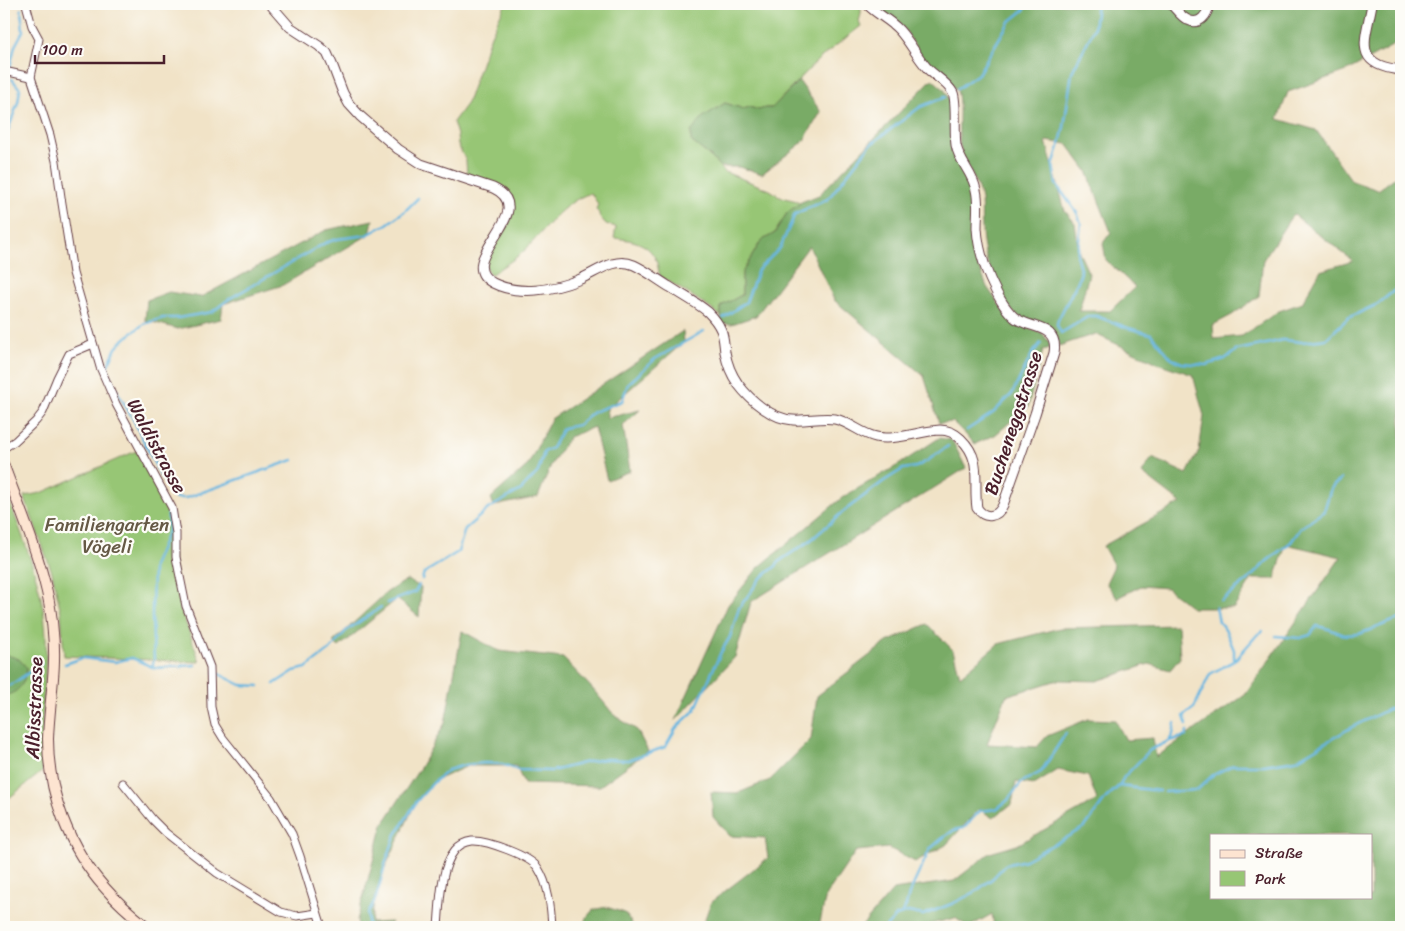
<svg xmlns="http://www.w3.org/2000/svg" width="1405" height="931" font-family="Sriracha,sans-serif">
<rect width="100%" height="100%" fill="#fdfcf7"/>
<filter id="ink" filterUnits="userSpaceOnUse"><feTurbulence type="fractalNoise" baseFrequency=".02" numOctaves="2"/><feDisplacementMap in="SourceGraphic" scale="10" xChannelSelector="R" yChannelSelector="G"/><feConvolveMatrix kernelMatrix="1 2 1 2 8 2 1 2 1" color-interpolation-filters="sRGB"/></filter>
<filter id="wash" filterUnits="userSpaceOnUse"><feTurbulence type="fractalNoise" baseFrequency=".0096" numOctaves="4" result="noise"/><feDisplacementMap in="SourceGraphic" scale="20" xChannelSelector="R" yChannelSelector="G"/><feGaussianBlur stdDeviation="1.12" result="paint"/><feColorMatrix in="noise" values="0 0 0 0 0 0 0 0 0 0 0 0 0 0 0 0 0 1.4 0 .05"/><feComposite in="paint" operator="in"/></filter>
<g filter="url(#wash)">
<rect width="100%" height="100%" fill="#f1e3c7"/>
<g fill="#97c675" stroke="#707250">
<path d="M 507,4 L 860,4 C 862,11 861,15 859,21 L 861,26 L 819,59 L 772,108 L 765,108 L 759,110 L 749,107 L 744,109 L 725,103 L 716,109 L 691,141 L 711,157 L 725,172 L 770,190 L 781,197 L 801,202 L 787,213 L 775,233 L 761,241 L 742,273 L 742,295 L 721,306 L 721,316 L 697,299 L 660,276 C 658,270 658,265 656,260 C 648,242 631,240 614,238 L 616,227 L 606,224 L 599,216 L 599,213 L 596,210 L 598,204 L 591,193 C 561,203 546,229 525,250 C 515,260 501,267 490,275 C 473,252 522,227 512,201 C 511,197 507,191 504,188 C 496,183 476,178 467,175 L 466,161 L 458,145 L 457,135 L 453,122 L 467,103 L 491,35 L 505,5 Z"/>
<path d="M 136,451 L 169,511 L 173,556 L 180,607 L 200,662 L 64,656 L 61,612 L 52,572 L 24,496 L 41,493 Z"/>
<path d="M 4,487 C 22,536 44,585 46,637 C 47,682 39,726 43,771 L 4,802 Z"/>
</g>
<g fill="#79ab66" stroke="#626548" fill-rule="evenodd">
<path d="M 874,4 L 1401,4 L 1401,41 L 1347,71 L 1288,92 L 1278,119 L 1316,130 L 1352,181 L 1378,190 L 1401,173 L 1401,927 L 994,927 L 992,914 L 969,927 L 955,918 L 919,927 L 861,927 L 893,890 L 954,881 L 990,853 L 1017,845 L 1097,800 L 1088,776 L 1058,770 L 1034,785 L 1016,782 L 1012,804 L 993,818 L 979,809 L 946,845 L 915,862 L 889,848 L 856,851 L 826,895 L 819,927 L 702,927 L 711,902 L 768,858 L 765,838 L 730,836 L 713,817 L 711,792 L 738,793 L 770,780 L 811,739 L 817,696 L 887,642 L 927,624 L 953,650 L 960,676 L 998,644 L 1060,628 L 1178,625 L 1180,658 L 1170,670 L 1149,664 L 1097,681 L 1058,680 L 1006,696 L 987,744 L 1037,747 L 1047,736 L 1088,719 L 1115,720 L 1126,740 L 1153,738 L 1156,757 L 1245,695 L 1341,557 L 1286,544 L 1275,579 L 1252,579 L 1234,608 L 1192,608 L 1167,588 L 1141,586 L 1117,598 L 1106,583 L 1114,566 L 1103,546 L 1181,503 L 1142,473 L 1152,458 L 1187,474 L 1199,451 L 1204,416 L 1193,375 L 1160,364 L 1095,334 L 1059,346 C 1054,316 1029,328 1013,312 C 1005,303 995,284 991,272 C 985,258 982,242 982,227 C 981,218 982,209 981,200 C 980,186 965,165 961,151 C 956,131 962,109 957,90 L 924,60 L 905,30 L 896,21 ZM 1046,141 L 1067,144 L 1087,171 L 1111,232 L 1103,243 L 1106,260 L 1135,287 L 1110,311 L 1079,311 L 1089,274 L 1079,252 L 1075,223 L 1065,211 ZM 1293,214 L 1353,261 L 1320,271 L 1302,303 L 1279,311 L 1242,336 L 1214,339 L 1213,325 L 1232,315 L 1259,296 L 1263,260 ZM 1211,835 L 1371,835 L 1371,897 L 1211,897 Z"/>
<path d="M 932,79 L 944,89 L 950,101 L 950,126 L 952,151 L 957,163 L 967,179 L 971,200 L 973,245 L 979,267 L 987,287 L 1007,316 L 1014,323 L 1042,333 L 1049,342 L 1050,348 L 1043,350 L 1028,407 L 995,435 L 975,444 L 953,422 L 939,423 L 924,376 L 834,300 L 809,246 L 756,316 L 732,324 L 721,323 L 721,306 L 742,295 L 742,273 L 761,241 L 775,233 L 787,213 L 801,202 L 819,195 Z"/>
<path d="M 799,81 L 821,112 L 803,142 L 762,174 L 739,167 L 720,167 L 711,157 L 691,141 L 691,132 L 703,117 L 725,103 L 744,109 L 749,107 L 759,110 L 765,108 L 772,108 Z"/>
<path d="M 373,220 L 370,234 L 283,285 L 223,304 L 221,319 L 178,329 L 145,320 L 147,300 L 169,292 L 201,297 L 326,230 Z"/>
<path d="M 683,331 L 684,342 L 607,409 L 607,418 L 640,410 L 623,425 L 630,471 L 607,480 L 594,427 L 569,437 L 551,465 L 538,497 L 494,506 L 491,498 L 528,465 L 551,419 Z"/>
<path d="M 939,438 L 952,440 L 966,468 L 751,602 L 735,657 L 675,721 L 728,605 L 758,568 L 843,497 L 900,464 Z"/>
<path d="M 407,580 L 421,587 L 419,617 L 397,599 L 339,647 L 333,642 L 387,592 Z"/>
<path d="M 462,631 L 499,651 L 563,658 L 591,687 L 615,716 L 637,730 L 648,751 L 600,786 L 524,784 L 516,766 L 468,766 L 436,780 L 417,800 L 382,874 L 374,901 L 371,923 L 391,922 L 388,927 L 358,927 L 357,920 L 383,824 L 420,768 L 445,723 Z"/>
<path d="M 4,654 L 19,659 L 27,668 C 24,684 20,692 4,696 Z"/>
<path d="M 606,907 L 625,913 L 634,927 L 587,927 L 585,926 L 586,918 L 593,910 Z"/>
</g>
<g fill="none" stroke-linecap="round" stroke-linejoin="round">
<g stroke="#66b6e1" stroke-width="2.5">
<path d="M 1097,4 L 1094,29 L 1072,72 L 1064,127 L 1059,147 L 1053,165 L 1056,184 L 1077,213 L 1081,223 L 1077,258 L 1081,272 L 1078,281 L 1058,320 L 1057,325 L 1061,333 L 1089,316 L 1096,316 L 1128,328 L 1151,334 L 1172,359 L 1182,363 L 1206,365 L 1225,359 L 1237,350 L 1266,344 L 1283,340 L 1302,342 L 1326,339 L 1348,318 L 1378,304 L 1396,289 L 1401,288"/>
<path d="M 10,67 L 15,46 L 23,31 L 21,9"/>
<path d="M 957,89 L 978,74 L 1009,22 L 1024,10 L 1028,4"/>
<path d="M 4,142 L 18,102 L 20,89 L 12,79"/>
<path d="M 723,318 L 746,302 L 758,270 L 780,248 L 795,214 L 828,199 L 870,145 L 920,107 L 945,97"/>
<path d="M 967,430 L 993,413 L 1012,394 L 1032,354 L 1041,343"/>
<path d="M 293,460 L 186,498 L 175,498 L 160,475 L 135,423 L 111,380 L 107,367 L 116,348 L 124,339 L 144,324 L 163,318 L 178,318 L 212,312 L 229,299 L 325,243 L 337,239 L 367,235 L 387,224 L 406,210 L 418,198"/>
<path d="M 422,579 L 424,573 L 458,552 L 465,529 L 488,509 L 521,490 L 538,472 L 544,452 L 552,448 L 563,428 L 578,425 L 593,412 L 622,401 L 628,384 L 655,359 L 704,331"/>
<path d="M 1221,601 L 1247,581 L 1267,561 L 1291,542 L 1301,528 L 1324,511 L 1331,488 L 1341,479"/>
<path d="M 387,603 L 415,592 L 419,585"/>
<path d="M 1216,607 L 1219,622 L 1226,631 L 1234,650 L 1234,659"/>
<path d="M 1276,636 L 1300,638 L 1310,635 L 1317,626 L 1329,629 L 1344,635 L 1359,634 L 1401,618"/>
<path d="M 65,664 L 82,658 L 115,662 L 132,658 L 155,668 L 195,665"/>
<path d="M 152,667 L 154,660 L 152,617 L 153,566 L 168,531 L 168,513"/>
<path d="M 215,672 L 241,685 L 259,686"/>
<path d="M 274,684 L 294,671 L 306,668 L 330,650 L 346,631 L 381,607"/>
<path d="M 4,686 L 11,685 L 41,664"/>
<path d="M 1187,725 L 1184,716 L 1187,713 L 1194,708 L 1210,674 L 1234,661 L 1257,635 L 1262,631"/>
<path d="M 1169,741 L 1173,734 L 1175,723"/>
<path d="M 1119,786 L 1124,777 L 1150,750 L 1169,741 L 1186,736 L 1187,731"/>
<path d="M 1165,792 L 1197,790 L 1213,775 L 1233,765 L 1264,765 L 1296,760 L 1352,727 L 1389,709 L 1401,709"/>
<path d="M 902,913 L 906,906 L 909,894 L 930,849 L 944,837 L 954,830 L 964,828 L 980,811 L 996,809 L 1007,801 L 1022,782 L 1041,772 L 1066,733"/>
<path d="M 368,927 L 368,913 L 376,898 L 385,865 L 395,836 L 417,801 L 433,783 L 448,770 L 465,765 L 485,763 L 502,764 L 518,770 L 552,771 L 587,762 L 604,759 L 629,760 L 665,747 L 676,728 L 695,710 L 721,652 L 730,637 L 739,608 L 760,579 L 776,566 L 781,560 L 811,540 L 844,511 L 884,481 L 903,469 L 916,467 L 927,461 L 948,446"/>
<path d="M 886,927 L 896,916 L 908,912 L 923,915 L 954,903 L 975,892 L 993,878 L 1005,865 L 1025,860 L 1085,827 L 1106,798 L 1119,786 L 1159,791"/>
</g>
</g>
</g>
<g filter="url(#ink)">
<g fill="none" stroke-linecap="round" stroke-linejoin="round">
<g stroke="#633c42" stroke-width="9">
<g id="minor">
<path d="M 26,4 L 32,26 L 39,39 L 31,77 L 50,135 L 56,161 L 61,197 L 73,273 L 100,367 L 116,404 L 172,508 L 176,533 L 176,557 L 186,606 L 210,667 L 211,707 L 215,725 L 223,738 L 271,798 L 292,834 L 300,856 L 322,927"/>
<path d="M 4,71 L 31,77"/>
<path d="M 4,448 L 15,441 L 36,421 L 43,412 L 57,378 L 69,354 L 93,344"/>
<path d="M 123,783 L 153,820 L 166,833 L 217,873 L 281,912 L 297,916 L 317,913"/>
<path d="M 438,927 C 440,904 440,868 455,850 C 460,844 465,842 472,841 C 486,840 530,856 538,868 C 549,885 551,908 552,927"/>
</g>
</g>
<g stroke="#633c42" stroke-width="11">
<g id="tertiary">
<path d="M 270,4 L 290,27 L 319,46 L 327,53 L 332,64 L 343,93 L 349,104 L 360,116 L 398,149 L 421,164 L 493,188 C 543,211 450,261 493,283 C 519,296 553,290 578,280 C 596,273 614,256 634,265 C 647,271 658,280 670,287 C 682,295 696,302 708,312 C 713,317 718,323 721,330 C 724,337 724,345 725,352 C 727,364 731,374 738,384 C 750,400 772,419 793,420 C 807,421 821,417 835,419 C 850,422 861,434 876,437 C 895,441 920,431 940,430 C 948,430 955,433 961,439 C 983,460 973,482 977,508 C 985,520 998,517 1003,505 L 1035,414 L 1054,353 C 1059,323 1029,330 1014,317 C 1003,307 996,292 990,279 C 983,263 978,245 977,228 C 977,215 979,202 976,190 C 973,173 959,162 956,145 C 954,132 957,102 953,93 C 948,83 936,77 928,69 C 917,57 910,42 899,30 C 889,19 876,14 867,4"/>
<path d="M 1171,4 C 1176,9 1181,17 1188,20 C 1200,26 1208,14 1209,4"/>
<path d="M 1372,4 C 1366,39 1351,65 1401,70"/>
</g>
</g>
<g stroke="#633c42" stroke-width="12">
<path id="secondary" d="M 4,466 C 19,507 37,549 47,592 C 50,605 52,619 53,633 C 57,668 49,704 48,739 C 48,793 69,848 105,888 C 118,903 132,915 147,927"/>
</g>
<use href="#minor" stroke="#fff" stroke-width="7"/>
<use href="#tertiary" stroke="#fff" stroke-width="9"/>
<use href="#secondary" stroke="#fde4d1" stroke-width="10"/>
</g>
</g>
<g text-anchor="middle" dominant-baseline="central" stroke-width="4.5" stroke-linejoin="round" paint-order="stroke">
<g font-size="19" fill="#4a1f2b" stroke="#fdfcf7">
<text transform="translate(1013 423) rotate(-72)">Bucheneggstrasse</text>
<text transform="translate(157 446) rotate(62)">Waldistrasse</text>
<text transform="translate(34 708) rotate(-88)">Albisstrasse</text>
</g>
<g font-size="19" fill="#655945" stroke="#fdfcf7">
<text x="107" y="524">Familiengarten<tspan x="107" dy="22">Vögeli</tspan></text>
</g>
</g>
<rect width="1405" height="931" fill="none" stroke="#fdfcf7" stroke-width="20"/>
<rect x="1210" y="834" width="162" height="65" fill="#fdfcf7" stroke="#b5a4a5"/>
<rect x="1220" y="850" width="25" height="8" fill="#fde4d1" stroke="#b5a4a5"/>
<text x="1255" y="858" font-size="15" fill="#4a1f2b">Straße</text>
<rect x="1220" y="871" width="25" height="15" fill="#97c675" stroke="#b5a4a5"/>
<text x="1255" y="884" font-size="15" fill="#4a1f2b">Park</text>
<path d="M35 55v8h129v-8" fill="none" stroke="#4a1f2b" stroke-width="2.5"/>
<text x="42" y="55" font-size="15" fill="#4a1f2b" stroke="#fdfcf7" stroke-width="4" paint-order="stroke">100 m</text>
</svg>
